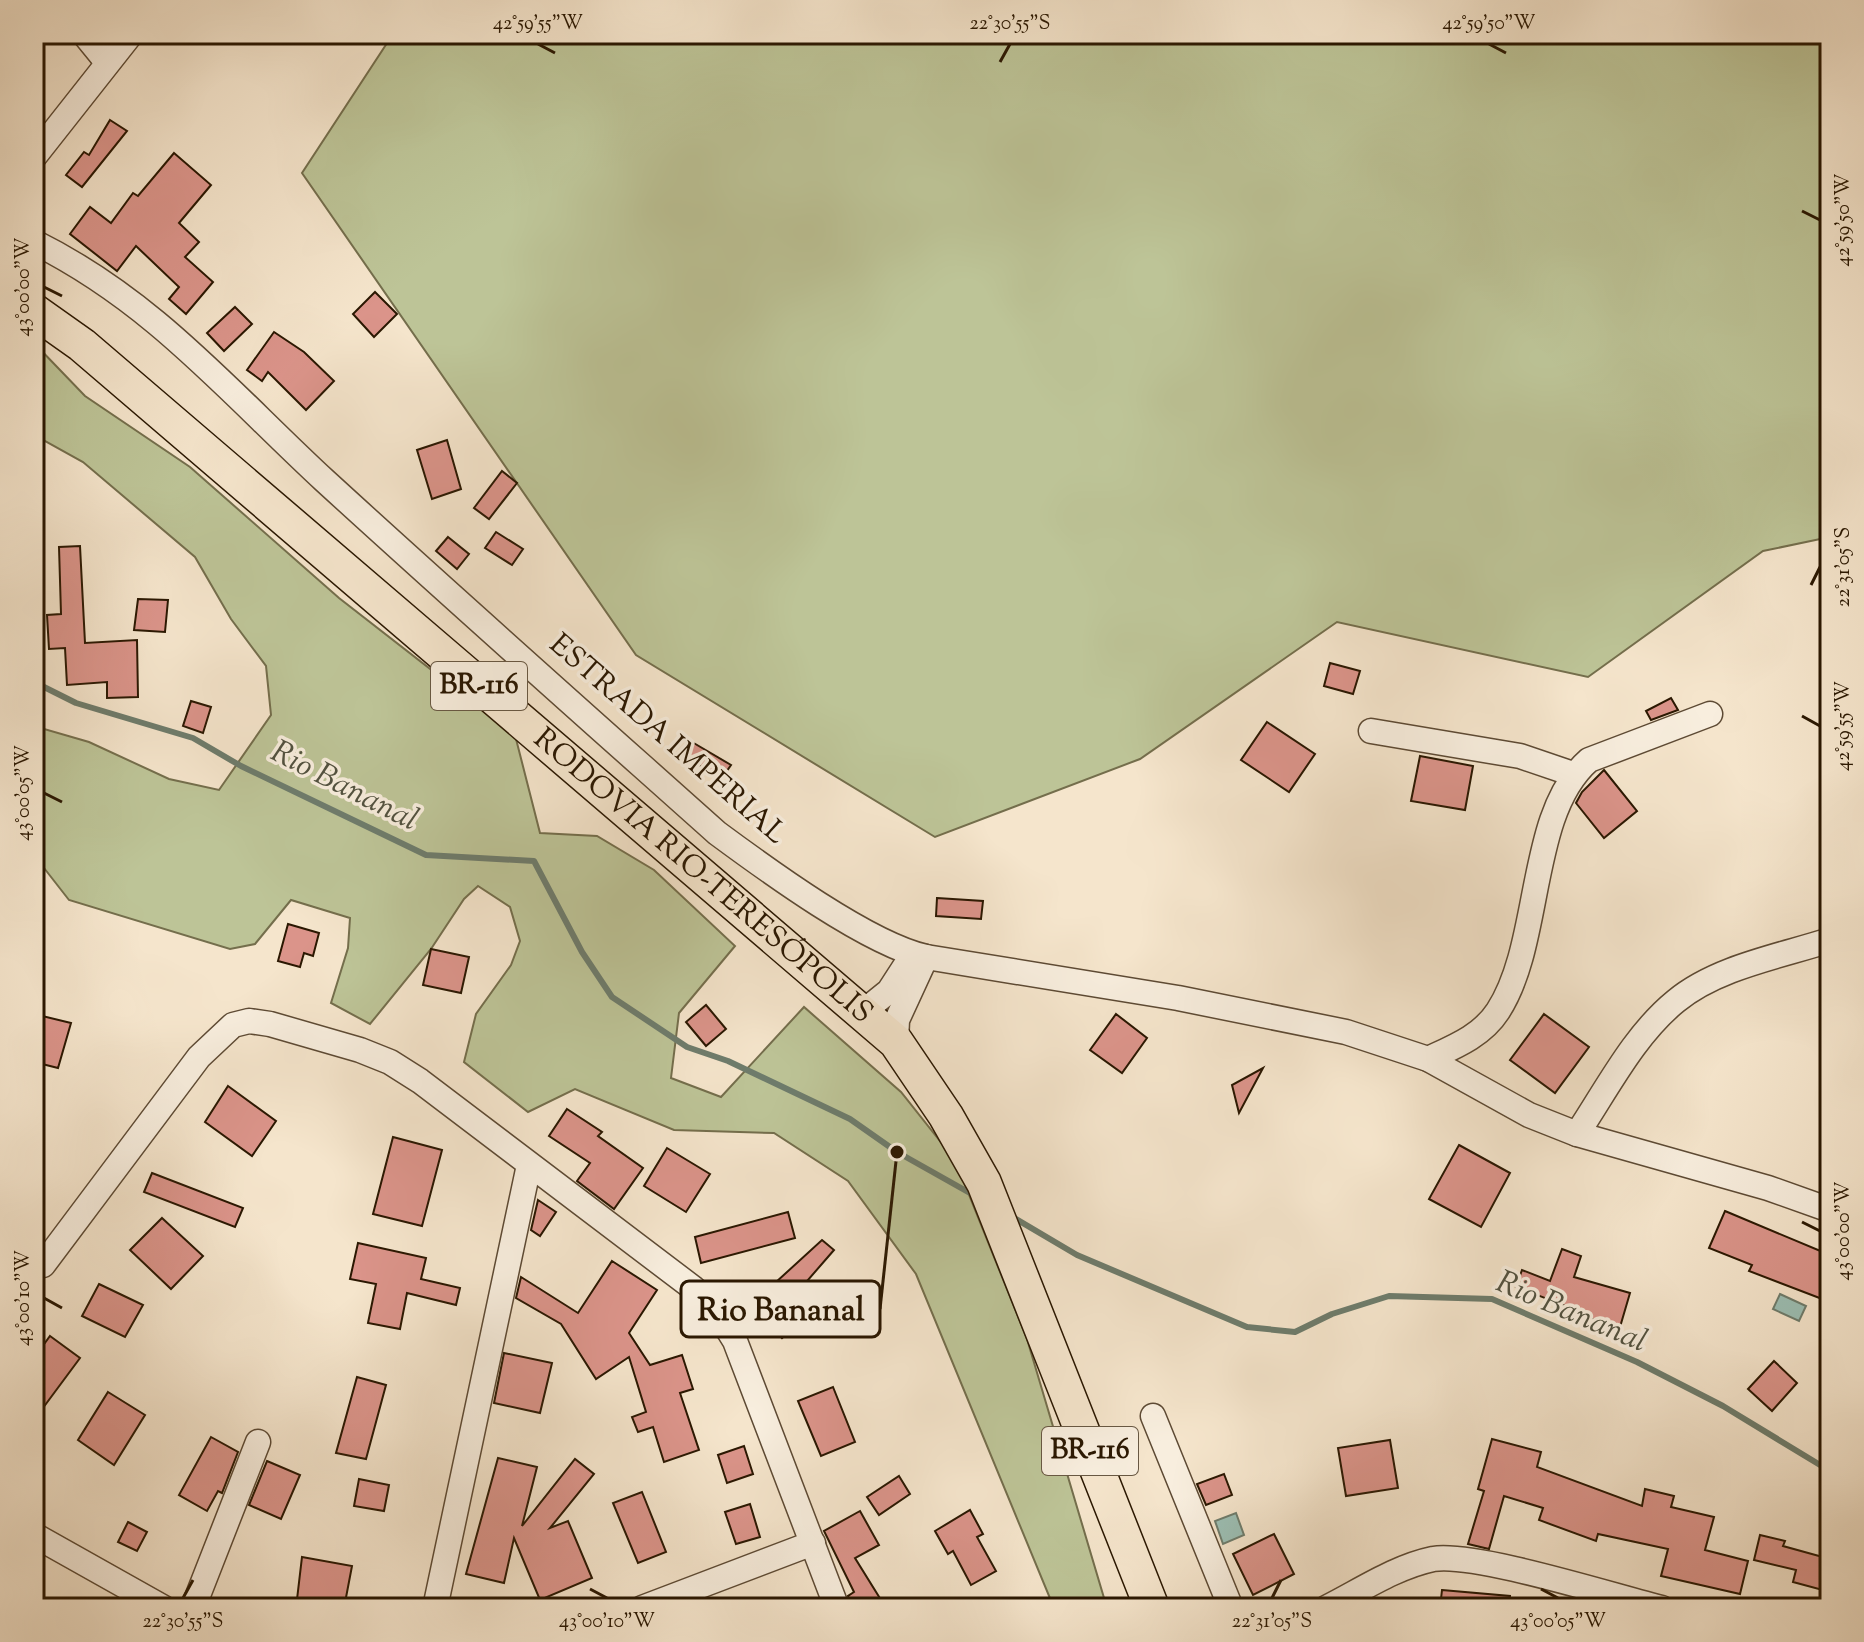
<svg xmlns="http://www.w3.org/2000/svg" width="1864" height="1642" font-family="'Sorts Mill Goudy',serif">
<rect width="100%" height="100%" fill="#f5e5cc"/>
<filter id="stains"><feTurbulence type="fractalNoise" baseFrequency=".0025" numOctaves="4"/><feColorMatrix values="0 0 0 0 .2 0 0 0 0 .09 0 0 0 0 .02 0 0 0 .5 -.17"/></filter>
<radialGradient id="worn" r=".72"><stop offset=".6" stop-color="#630" stop-opacity="0"/><stop offset="1" stop-color="#630" stop-opacity=".3"/></radialGradient>
<g fill="#bdc497" stroke="#746e4c" stroke-width="2">
<path d="M 393,34 L 1830,34 L 1830,537 L 1763,551 L 1588,677 L 1337,622 L 1140,759 L 935,837 L 636,655 L 302,173 Z"/>
<path d="M 34,343 L 85,396 L 190,467 L 339,598 L 515,735 L 540,833 L 597,836 L 654,870 L 735,946 L 679,1013 L 671,1078 L 721,1097 L 804,1007 L 901,1092 L 955,1160 L 1027,1339 L 1107,1608 L 1054,1608 L 916,1274 L 848,1181 L 774,1133 L 674,1130 L 575,1089 L 528,1112 L 464,1062 L 476,1014 L 511,965 L 520,941 L 510,907 L 478,886 L 464,899 L 431,949 L 370,1024 L 331,1003 L 348,948 L 350,918 L 291,900 L 255,944 L 230,949 L 69,900 L 44,868 L 34,874 L 34,726 L 89,742 L 169,779 L 219,790 L 271,715 L 266,666 L 231,619 L 195,557 L 83,462 L 34,435 Z"/>
</g>
<g fill="#9cbfb4" stroke="#6e7c6c" stroke-width="2">
<path d="M 1780,1294 L 1806,1306 L 1799,1321 L 1773,1309 Z"/>
<path d="M 1236,1513 L 1244,1535 L 1223,1544 L 1215,1521 Z"/>
</g>
<g fill="none" stroke-linecap="round" stroke-linejoin="round">
<g stroke="#6e7c6c" stroke-width="6">
<path d="M 34,682 L 76,703 L 193,738 L 241,766 L 426,855 L 534,861 L 582,952 L 612,997 L 687,1047 L 728,1061 L 850,1119 L 897,1152 L 977,1197"/>
<path d="M 1011,1216 L 1077,1255 L 1247,1327 L 1295,1332 L 1332,1314 L 1389,1296 L 1492,1299 L 1637,1362 L 1723,1406 L 1830,1471"/>
</g>
</g>
<g fill="#db948a" stroke="#2a1701" stroke-width="2">
<path d="M 110,120 L 127,131 L 82,187 L 66,175 L 84,152 L 89,155 Z"/>
<path d="M 174,153 L 211,185 L 179,223 L 199,242 L 185,257 L 213,282 L 186,314 L 169,299 L 179,287 L 136,246 L 117,271 L 70,234 L 90,207 L 111,223 L 133,193 L 138,196 Z"/>
<path d="M 375,292 L 397,314 L 374,337 L 353,314 Z"/>
<path d="M 235,307 L 252,324 L 224,351 L 207,333 Z"/>
<path d="M 274,332 L 304,352 L 334,381 L 306,410 L 268,372 L 262,381 L 247,370 Z"/>
<path d="M 447,440 L 461,489 L 432,499 L 417,450 Z"/>
<path d="M 502,471 L 517,483 L 489,519 L 474,508 Z"/>
<path d="M 496,532 L 523,549 L 512,565 L 485,548 Z"/>
<path d="M 448,537 L 469,554 L 457,569 L 436,551 Z"/>
<path d="M 80,546 L 85,643 L 137,640 L 138,697 L 107,698 L 107,682 L 67,685 L 65,648 L 49,649 L 47,615 L 61,614 L 59,547 Z"/>
<path d="M 138,599 L 168,600 L 165,632 L 134,630 Z"/>
<path d="M 1330,663 L 1360,671 L 1353,694 L 1324,686 Z"/>
<path d="M 1671,698 L 1678,710 L 1651,720 L 1646,711 Z"/>
<path d="M 191,701 L 211,707 L 203,733 L 183,726 Z"/>
<path d="M 1267,722 L 1315,754 L 1289,792 L 1241,760 Z"/>
<path d="M 692,742 L 731,765 L 722,778 L 683,756 Z"/>
<path d="M 1420,756 L 1473,766 L 1465,810 L 1411,801 Z"/>
<path d="M 1604,770 L 1637,811 L 1604,838 L 1576,803 L 1582,792 Z"/>
<path d="M 937,898 L 983,901 L 981,919 L 936,916 Z"/>
<path d="M 288,924 L 319,933 L 313,956 L 304,953 L 300,967 L 278,961 Z"/>
<path d="M 431,949 L 469,957 L 461,993 L 423,985 Z"/>
<path d="M 706,1005 L 726,1029 L 706,1046 L 686,1022 Z"/>
<path d="M 34,1014 L 71,1023 L 58,1068 L 34,1062 Z"/>
<path d="M 1116,1014 L 1147,1038 L 1122,1073 L 1090,1050 Z"/>
<path d="M 1544,1014 L 1589,1047 L 1555,1093 L 1510,1060 Z"/>
<path d="M 1263,1068 L 1239,1113 L 1232,1085 Z"/>
<path d="M 228,1086 L 276,1121 L 252,1156 L 205,1122 Z"/>
<path d="M 567,1109 L 602,1132 L 598,1136 L 643,1168 L 614,1209 L 577,1181 L 590,1163 L 549,1136 Z"/>
<path d="M 393,1137 L 442,1150 L 422,1226 L 373,1214 Z"/>
<path d="M 1459,1145 L 1510,1173 L 1481,1227 L 1429,1199 Z"/>
<path d="M 667,1148 L 710,1174 L 686,1212 L 644,1186 Z"/>
<path d="M 152,1173 L 243,1208 L 235,1227 L 144,1192 Z"/>
<path d="M 538,1200 L 556,1212 L 540,1236 L 531,1230 Z"/>
<path d="M 1725,1211 L 1830,1255 L 1830,1302 L 1749,1271 L 1752,1265 L 1709,1248 Z"/>
<path d="M 788,1212 L 795,1238 L 701,1263 L 695,1237 Z"/>
<path d="M 162,1218 L 203,1256 L 171,1289 L 130,1250 Z"/>
<path d="M 822,1240 L 834,1250 L 801,1288 L 818,1306 L 782,1338 L 751,1305 Z"/>
<path d="M 358,1243 L 426,1258 L 421,1279 L 460,1288 L 456,1305 L 407,1293 L 400,1329 L 368,1323 L 376,1284 L 350,1279 Z"/>
<path d="M 1562,1249 L 1581,1256 L 1574,1277 L 1630,1293 L 1620,1327 L 1581,1316 L 1582,1312 L 1516,1287 L 1522,1270 L 1550,1281 Z"/>
<path d="M 612,1261 L 657,1290 L 629,1333 L 650,1365 L 682,1355 L 693,1389 L 680,1393 L 699,1450 L 664,1462 L 653,1427 L 638,1432 L 632,1417 L 646,1412 L 629,1357 L 596,1379 L 561,1324 L 516,1298 L 521,1277 L 578,1313 Z"/>
<path d="M 99,1284 L 143,1305 L 125,1337 L 82,1316 Z"/>
<path d="M 50,1336 L 80,1358 L 34,1420 L 34,1358 Z"/>
<path d="M 504,1353 L 552,1363 L 540,1413 L 494,1403 Z"/>
<path d="M 1774,1361 L 1797,1383 L 1772,1411 L 1748,1389 Z"/>
<path d="M 357,1377 L 386,1385 L 366,1459 L 336,1453 Z"/>
<path d="M 833,1387 L 855,1442 L 821,1456 L 798,1401 Z"/>
<path d="M 108,1392 L 145,1415 L 114,1465 L 78,1440 Z"/>
<path d="M 211,1437 L 238,1452 L 222,1493 L 218,1491 L 207,1511 L 179,1495 Z"/>
<path d="M 1492,1439 L 1541,1452 L 1537,1467 L 1642,1506 L 1645,1489 L 1674,1496 L 1671,1507 L 1714,1517 L 1705,1550 L 1748,1561 L 1740,1594 L 1661,1576 L 1668,1549 L 1598,1534 L 1596,1541 L 1539,1520 L 1543,1508 L 1504,1496 L 1489,1549 L 1468,1544 L 1484,1491 L 1478,1489 Z"/>
<path d="M 1390,1440 L 1398,1488 L 1346,1496 L 1338,1448 Z"/>
<path d="M 744,1446 L 753,1474 L 727,1483 L 718,1455 Z"/>
<path d="M 498,1458 L 537,1467 L 522,1526 L 575,1459 L 594,1474 L 550,1528 L 568,1521 L 592,1578 L 540,1600 L 514,1538 L 504,1583 L 466,1574 Z"/>
<path d="M 267,1461 L 300,1475 L 281,1519 L 249,1505 Z"/>
<path d="M 1224,1474 L 1232,1495 L 1206,1505 L 1197,1484 Z"/>
<path d="M 899,1476 L 910,1494 L 879,1515 L 867,1497 Z"/>
<path d="M 359,1479 L 389,1485 L 384,1511 L 354,1506 Z"/>
<path d="M 642,1492 L 666,1552 L 638,1563 L 613,1503 Z"/>
<path d="M 750,1504 L 760,1537 L 736,1544 L 725,1512 Z"/>
<path d="M 970,1510 L 983,1534 L 977,1537 L 996,1571 L 971,1585 L 953,1551 L 948,1554 L 935,1531 Z"/>
<path d="M 860,1511 L 879,1545 L 855,1558 L 886,1608 L 853,1608 L 848,1596 L 854,1592 L 824,1531 Z"/>
<path d="M 128,1522 L 147,1532 L 137,1551 L 118,1542 Z"/>
<path d="M 1274,1534 L 1294,1574 L 1253,1595 L 1233,1554 Z"/>
<path d="M 1760,1535 L 1785,1541 L 1783,1546 L 1830,1559 L 1830,1592 L 1793,1582 L 1796,1570 L 1754,1560 Z"/>
<path d="M 302,1557 L 352,1566 L 344,1608 L 296,1608 Z"/>
<path d="M 1442,1590 L 1510,1596 L 1509,1608 L 1440,1608 Z"/>
</g>
<g fill="none" stroke-linecap="round" stroke-linejoin="round">
<g stroke="#5d4a34" stroke-width="27">
<g id="minor">
<path d="M 84,34 L 106,61"/>
<path d="M 34,157 L 131,34"/>
<path d="M 34,242 C 153,301 228,391 324,480 C 454,599 586,716 717,833 C 767,870 868,944 926,957 L 1178,998 L 1346,1032 L 1428,1059 L 1529,1115 L 1577,1134 L 1768,1188 L 1830,1210"/>
<path d="M 1371,731 L 1520,756 L 1573,774"/>
<path d="M 863,1012 L 889,991 L 911,957"/>
<path d="M 896,1042 L 897,1020 L 926,957"/>
<path d="M 1428,1059 C 1454,1047 1482,1036 1498,1011 C 1543,942 1527,814 1589,760 L 1710,714"/>
<path d="M 1577,1134 C 1607,1089 1634,1035 1676,1001 C 1717,967 1781,956 1830,940"/>
<path d="M 34,1264 L 43,1265 L 199,1057 L 233,1025 L 249,1021 L 270,1024 L 360,1050 L 390,1062 L 420,1081 L 693,1288 L 714,1307 L 735,1341 L 837,1608"/>
<path d="M 1153,1416 L 1231,1608"/>
<path d="M 34,1535 L 164,1608"/>
<path d="M 193,1608 L 258,1442"/>
<path d="M 435,1608 L 529,1165"/>
<path d="M 642,1608 L 813,1543"/>
<path d="M 1326,1608 C 1360,1591 1395,1567 1433,1559 C 1475,1552 1613,1596 1662,1608"/>
</g>
</g>
<g stroke="#2a1701" stroke-width="37">
<g id="highway">
<path id="s1" d="M 34,311 L 82,345 L 896,1042 L 946,1116 L 984,1183 L 1152,1608"/>
</g>
</g>
<use href="#minor" stroke="#f8eede" stroke-width="24"/>
<use href="#highway" stroke="#f5e5cc" stroke-width="34"/>
</g>
<path fill="none" stroke="#2a1701" stroke-width="3" d="M 538,44 L 555,53M 1489,44 L 1506,53M 1000,62 L 1010,44M 1802,211 L 1820,220M 44,287 L 62,296M 1811,585 L 1820,567M 1802,716 L 1820,726M 44,793 L 62,802M 1802,1222 L 1820,1231M 44,1298 L 62,1308M 590,1589 L 607,1598M 1541,1589 L 1558,1598M 183,1598 L 193,1580M 1272,1598 L 1281,1580"/>
<g text-anchor="middle" dominant-baseline="central" stroke-width="7" stroke-linejoin="round" paint-order="stroke">
<g fill="#f8eede" stroke="#685843" stroke-width="2">
<rect x="431" y="662" width="96" height="48" rx="6"/>
<rect x="1042" y="1427" width="96" height="48" rx="6"/>
</g>
<g font-size="28" font-weight="bold" fill="#2a1701">
<text x="479" y="686">BR-116</text>
<text x="1090" y="1451">BR-116</text>
</g>
<g font-size="30" fill="#2a1701" stroke="#f8eede">
<text transform="translate(667 740) rotate(41)">ESTRADA IMPERIAL</text>
<text stroke="none"><textPath href="#s1" startOffset="876">RODOVIA RIO-TERESÓPOLIS</textPath></text>
</g>
<g font-size="32" font-style="italic" fill="#525240" stroke="#f8eede">
<text transform="translate(344 787) rotate(27)">Rio Bananal</text>
<text transform="translate(1571 1313) rotate(23)">Rio Bananal</text>
</g>
</g>
<path fill="none" stroke="#2a1701" stroke-width="3" d="M897 1152L880 1309"/>
<circle fill="#2a1701" stroke="#f8eede" stroke-width="3" cx="897" cy="1152" r="8"/>
<rect fill="#f8eede" stroke="#2a1701" stroke-width="3" x="681" y="1281" width="199" height="56" rx="8"/>
<g font-size="32" text-anchor="middle" font-weight="bold" fill="#2a1701">
<text x="781" y="1320">Rio Bananal</text>
</g>
<rect width="1864" height="1642" fill="none" stroke="#f5e5cc" stroke-width="88"/>
<rect x="44" y="44" width="1776" height="1554" fill="none" stroke="#2a1701" stroke-width="3"/>
<g font-size="20" text-anchor="middle" fill="#2a1701">
<text x="538" y="29">42°59'55"W</text>
<text x="1010" y="29">22°30'55"S</text>
<text x="1489" y="29">42°59'50"W</text>
<text transform="translate(1842 220) rotate(-90)" y="7">42°59'50"W</text>
<text transform="translate(22 287) rotate(-90)" y="7">43°00'00"W</text>
<text transform="translate(1842 567) rotate(-90)" y="7">22°31'05"S</text>
<text transform="translate(1842 726) rotate(-90)" y="7">42°59'55"W</text>
<text transform="translate(22 793) rotate(-90)" y="7">43°00'05"W</text>
<text transform="translate(1842 1231) rotate(-90)" y="7">43°00'00"W</text>
<text transform="translate(22 1298) rotate(-90)" y="7">43°00'10"W</text>
<text x="183" y="1627">22°30'55"S</text>
<text x="607" y="1627">43°00'10"W</text>
<text x="1272" y="1627">22°31'05"S</text>
<text x="1558" y="1627">43°00'05"W</text>
</g>
<rect width="100%" height="100%" filter="url(#stains)"/>
<rect width="100%" height="100%" fill="url(#worn)"/>
</svg>
